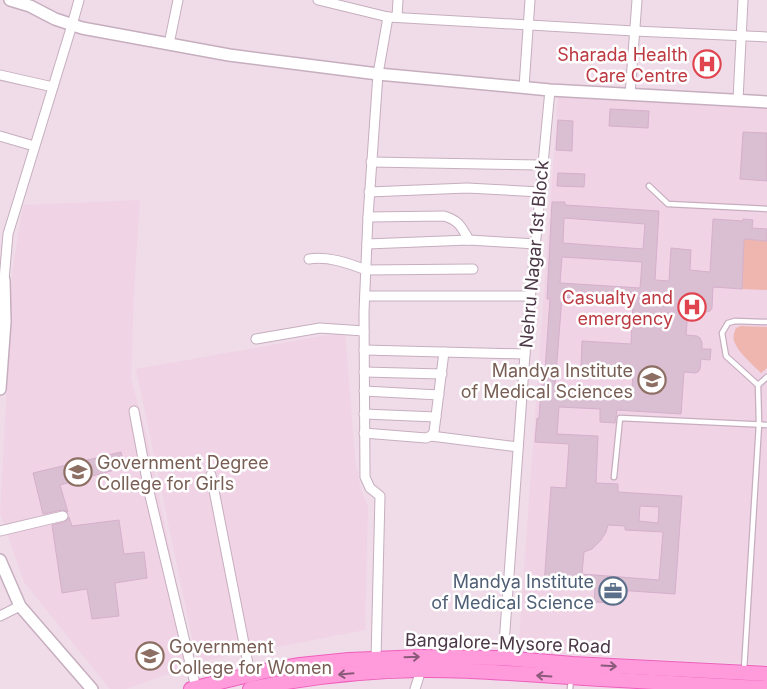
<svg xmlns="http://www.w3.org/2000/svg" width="767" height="689" font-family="Inter,sans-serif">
<rect width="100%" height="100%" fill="#f6eaf2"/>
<rect fill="#efdce8" x="0" y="0" width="767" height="689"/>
<g fill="#f1d3e6">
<path d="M 558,96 L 767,108 L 767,665 L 518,653 Z"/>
<path d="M 140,200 L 134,291 L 131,379 L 147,437 L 193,665 L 126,689 L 110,689 L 24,582 L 0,513 L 6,404 L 12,273 L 23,205 Z"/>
<path d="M 345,332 L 355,458 L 361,490 L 368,506 L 365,630 L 197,662 L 136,369 Z"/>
</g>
<g fill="#eeb6af">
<path d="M 744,239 L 767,241 L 767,290 L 742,289 Z"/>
<path d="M 741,326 L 767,327 L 767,368 L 761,373 C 754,366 738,352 735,343 C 732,338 734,333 736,328 Z"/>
</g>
<g fill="#dabed2" stroke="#d5b0cb" fill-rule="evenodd">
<path d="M 610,109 L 649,111 L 648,128 L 609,126 Z"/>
<path d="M 558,120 L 573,121 L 572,151 L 556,150 Z"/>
<path d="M 743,132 L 767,133 L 767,181 L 740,179 Z"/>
<path d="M 558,173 L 585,174 L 584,187 L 557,186 Z"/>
<path d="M 552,202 L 565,202 L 565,205 L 659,211 L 655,280 L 669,281 L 671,248 L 691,250 L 690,270 L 710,272 L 713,219 L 743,221 L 743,219 L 753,220 L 752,228 L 767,229 L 767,241 L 744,239 L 742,289 L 713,287 L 712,308 L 710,311 L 706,312 L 688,311 L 686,335 L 697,336 L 700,338 L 702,343 L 702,349 L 711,349 L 710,360 L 701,359 L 700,369 L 698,372 L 695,373 L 684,372 L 681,414 L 617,410 L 615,423 L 600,422 L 600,409 L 559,407 L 557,434 L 598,436 L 596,483 L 618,484 L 618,492 L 682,496 L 675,594 L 617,590 L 616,603 L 594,602 L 595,588 L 544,585 L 551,487 L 566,488 L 569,444 L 535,442 L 537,418 L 539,419 L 541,385 L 544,385 L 550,299 L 547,299 ZM 564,218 L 645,224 L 643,249 L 563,243 ZM 562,257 L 642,262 L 640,288 L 560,283 ZM 562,297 L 633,302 L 631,344 L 582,341 L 581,368 L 633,371 L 632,390 L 555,386 ZM 640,506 L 659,507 L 658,523 L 639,521 ZM 608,525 L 625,526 L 625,530 L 663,532 L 659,580 L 582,574 L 584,552 L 592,549 L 601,540 L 606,532 Z"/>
<path d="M 121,452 L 125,467 L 60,485 L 68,512 L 62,510 L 43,514 L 33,473 Z"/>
<path d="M 69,517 L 72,526 L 119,520 L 124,554 L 144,552 L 147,578 L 115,583 L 119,616 L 92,619 L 87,589 L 62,593 L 52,525 L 65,522 Z"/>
</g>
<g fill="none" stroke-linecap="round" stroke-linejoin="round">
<g stroke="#c6aebf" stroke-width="7">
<g id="service">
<path d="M 649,186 L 668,204 L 767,209"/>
<path d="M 758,385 L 767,377"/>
<path d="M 614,477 L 620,418 L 767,425"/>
<path d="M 744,670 L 759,424 L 758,385 L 726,356 L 722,333 L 728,323 L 735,321 L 767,322"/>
<path d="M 570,689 L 571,680"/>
</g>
</g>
<g stroke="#c6aebf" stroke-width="11">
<g id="minor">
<path d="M 318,0 L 388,17 L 634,31 L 767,37"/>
<path d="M 397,17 L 398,0"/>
<path d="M 169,44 L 178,0"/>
<path d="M 0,75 L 53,87"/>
<path d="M 524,87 L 530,0"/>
<path d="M 630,95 L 637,0"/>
<path d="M 738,100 L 743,0"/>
<path d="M 0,136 L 34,146"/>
<path d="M 371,162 L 543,165"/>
<path d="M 369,192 L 467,188 L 540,192"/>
<path d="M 368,217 L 444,216 C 460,221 461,227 469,240"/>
<path d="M 367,244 L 469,240 L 535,244"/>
<path d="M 309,259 C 328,256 348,263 366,270 L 473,269"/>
<path d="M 4,280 L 8,234 L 72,25 L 79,0"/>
<path d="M 365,296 L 530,296"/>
<path d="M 256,339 L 320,328 L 364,331"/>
<path d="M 364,350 L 525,354"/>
<path d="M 364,372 L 442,374"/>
<path d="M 364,391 L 439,395"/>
<path d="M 134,411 L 150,496 L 196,688"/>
<path d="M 364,414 L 436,417"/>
<path d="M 364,433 L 426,438 L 431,436 L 434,432 L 444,352"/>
<path d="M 431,436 L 518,447"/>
<path d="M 211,475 L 250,674"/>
<path d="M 0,531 L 63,516"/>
<path d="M 0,616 L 20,606"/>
<path d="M 503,658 L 525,354 L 550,90"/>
<path d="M 376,659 L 380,496 L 370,488 L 365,477 L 364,312 L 368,217 L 378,74 L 388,17"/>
<path d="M 415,689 L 421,670"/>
</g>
</g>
<g stroke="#c6aebf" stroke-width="14">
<g id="tertiary">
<path d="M 10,0 L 30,6 L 55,19 L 82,28 L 229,55 L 378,74 L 550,90 L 767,102"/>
<path d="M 0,280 L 4,280 L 5,322 L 0,389"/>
<path d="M 0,560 L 20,606 L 92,689"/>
</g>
</g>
<g stroke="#f05ebd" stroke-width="16">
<g id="primary">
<path d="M 191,689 L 265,671 L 300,665 L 349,660 L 422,657 L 503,658 L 573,664 L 767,674"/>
<path d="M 250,689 C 306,677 363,671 419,670 C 470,669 520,674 570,677 C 636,681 701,685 767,688"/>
</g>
</g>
<use href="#service" stroke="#fff" stroke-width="4.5"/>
<use href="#minor" stroke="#fff" stroke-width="9"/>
<use href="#tertiary" stroke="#fff" stroke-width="11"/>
<use href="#primary" stroke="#ff9bda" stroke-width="14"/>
</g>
<defs><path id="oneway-shaft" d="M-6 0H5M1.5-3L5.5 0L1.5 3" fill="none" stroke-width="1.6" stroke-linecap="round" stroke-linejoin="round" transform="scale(1.25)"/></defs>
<g stroke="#8b5a7a">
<use href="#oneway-shaft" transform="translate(412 657) rotate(-2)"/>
<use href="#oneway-shaft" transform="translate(609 666) rotate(3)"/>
<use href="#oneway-shaft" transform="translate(346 674) rotate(175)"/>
<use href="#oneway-shaft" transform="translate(544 676) rotate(-176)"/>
</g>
<defs>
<g id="hospital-ring" transform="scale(1.4375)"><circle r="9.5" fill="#fff" stroke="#e0444e" stroke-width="1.5"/><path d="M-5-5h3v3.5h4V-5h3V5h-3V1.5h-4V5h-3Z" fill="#e0444e"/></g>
<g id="university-ring" transform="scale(1.4375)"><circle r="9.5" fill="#fff" stroke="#8d6e63" stroke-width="1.5"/><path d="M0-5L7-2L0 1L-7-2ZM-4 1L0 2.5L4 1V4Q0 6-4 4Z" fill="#8d6e63"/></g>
<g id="office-ring" transform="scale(1.4375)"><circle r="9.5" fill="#fff" stroke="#5c6f8a" stroke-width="1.5"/><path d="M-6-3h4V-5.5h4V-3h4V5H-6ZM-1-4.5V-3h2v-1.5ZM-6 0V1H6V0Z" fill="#5c6f8a"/></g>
</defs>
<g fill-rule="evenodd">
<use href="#hospital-ring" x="707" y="64"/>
<use href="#hospital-ring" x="692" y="307"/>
<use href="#university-ring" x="652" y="380"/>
<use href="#university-ring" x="78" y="472"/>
<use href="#office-ring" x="613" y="591"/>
<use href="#university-ring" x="150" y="656"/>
</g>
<g text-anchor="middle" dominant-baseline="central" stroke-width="5" stroke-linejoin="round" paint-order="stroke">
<g font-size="18" fill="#be3a42" stroke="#fff" text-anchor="end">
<text x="688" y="54">Sharada Health<tspan x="688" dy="21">Care Centre</tspan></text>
<text x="673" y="297">Casualty and<tspan x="673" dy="21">emergency</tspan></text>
</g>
<g font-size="18" fill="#4c3746" stroke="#fff">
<text transform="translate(534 254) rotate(-85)">Nehru Nagar 1st Block</text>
<text transform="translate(508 643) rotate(2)">Bangalore-Mysore Road</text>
</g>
<g font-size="18" fill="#785e54" stroke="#fff" text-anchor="start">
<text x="633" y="370" text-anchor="end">Mandya Institute<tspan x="633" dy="21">of Medical Sciences</tspan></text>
<text x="97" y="462">Government Degree<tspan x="97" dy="21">College for Girls</tspan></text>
<text x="169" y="646">Government<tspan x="169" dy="21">College for Women</tspan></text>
</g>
<g font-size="18" fill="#4e5e75" stroke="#fff" text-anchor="end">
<text x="594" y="581">Mandya Institute<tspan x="594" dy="21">of Medical Science</tspan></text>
</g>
</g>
</svg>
